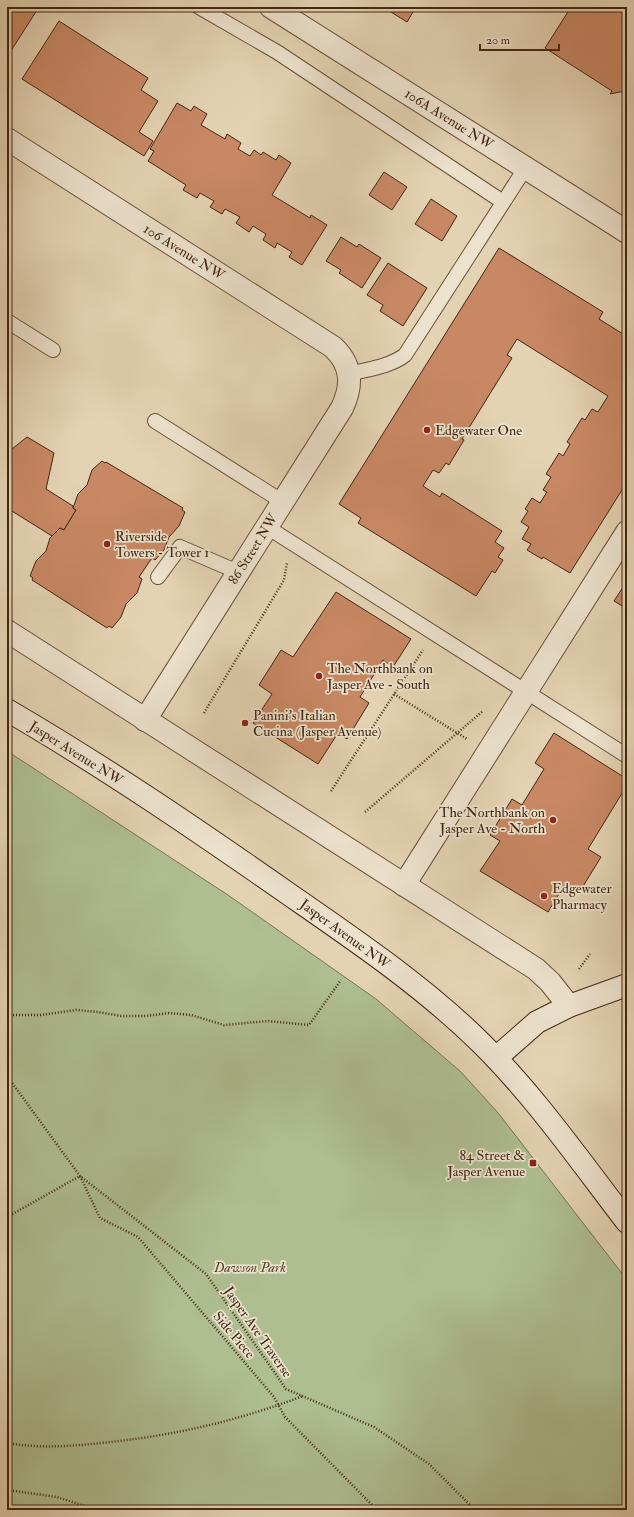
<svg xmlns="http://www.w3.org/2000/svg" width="634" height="1517" font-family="'IM FELL Double Pica',serif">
<rect width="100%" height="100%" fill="#e4d3b3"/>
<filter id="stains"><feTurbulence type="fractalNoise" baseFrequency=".005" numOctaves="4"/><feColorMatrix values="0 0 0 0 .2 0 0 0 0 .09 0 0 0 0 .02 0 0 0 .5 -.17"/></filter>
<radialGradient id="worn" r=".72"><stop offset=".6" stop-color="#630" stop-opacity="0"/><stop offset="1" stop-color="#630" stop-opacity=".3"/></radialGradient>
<path fill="#aebe91" stroke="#787252" d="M 7,751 L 228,895 L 376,999 L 461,1072 L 499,1114 L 627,1280 L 627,1510 L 7,1510 Z"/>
<g fill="#c88864" stroke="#432612">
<path d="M 7,7 L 39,7 L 7,57 Z"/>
<path d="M 383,7 L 416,7 L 407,22 Z"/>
<path d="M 571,7 L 627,7 L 627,98 L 625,91 L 610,94 L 612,91 L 545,48 Z"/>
<path d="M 59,21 L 148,78 L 141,90 L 158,101 L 139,132 L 153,141 L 144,156 L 22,79 Z"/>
<path d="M 177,103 L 191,111 L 194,106 L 207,114 L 201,125 L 225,139 L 227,134 L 241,143 L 238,149 L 250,156 L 254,150 L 261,155 L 263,152 L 276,160 L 279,155 L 291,163 L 272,195 L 310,218 L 311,215 L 327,225 L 302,265 L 289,257 L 292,252 L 277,243 L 275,248 L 263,240 L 266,234 L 253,226 L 249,232 L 236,223 L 240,217 L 225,209 L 222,214 L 210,207 L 214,201 L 200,193 L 197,198 L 183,190 L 186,185 L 148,161 L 154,151 L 150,149 Z"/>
<path d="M 384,172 L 407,187 L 392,210 L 369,195 Z"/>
<path d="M 431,199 L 457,216 L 442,241 L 415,224 Z"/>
<path d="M 341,237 L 357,247 L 359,244 L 381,258 L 362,288 L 339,273 L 341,270 L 326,261 Z"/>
<path d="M 499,248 L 603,312 L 599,319 L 623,334 L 627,328 L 627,482 L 570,573 L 543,557 L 542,559 L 527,550 L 531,544 L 522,539 L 529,527 L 521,522 L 528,511 L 525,509 L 532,498 L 540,503 L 547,492 L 543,490 L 551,477 L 546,474 L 559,453 L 563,456 L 570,444 L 567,442 L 582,418 L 585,420 L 592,409 L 598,412 L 608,396 L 517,339 L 507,355 L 512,358 L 462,439 L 464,440 L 449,465 L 446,463 L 439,473 L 433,470 L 423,486 L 440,497 L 442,493 L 502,531 L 495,542 L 504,548 L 498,557 L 503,560 L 495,573 L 492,571 L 476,596 L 358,523 L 361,518 L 339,504 Z"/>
<path d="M 388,263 L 427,288 L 403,326 L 380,311 L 383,305 L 367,295 Z"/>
<path d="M 27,437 L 54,453 L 46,489 L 73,506 L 73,508 L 76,510 L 64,530 L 60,528 L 52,536 L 7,508 L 7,453 Z"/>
<path d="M 102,461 L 105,463 L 106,462 L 183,508 L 182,510 L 185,512 L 179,526 L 169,537 L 164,550 L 155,560 L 152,558 L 139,577 L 142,579 L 137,593 L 126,604 L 121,617 L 112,628 L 109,626 L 107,628 L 32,580 L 33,578 L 30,576 L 36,561 L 46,551 L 50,538 L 60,528 L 64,530 L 76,510 L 73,508 L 78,494 L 87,485 L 92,470 Z"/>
<path d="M 627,581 L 627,609 L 614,601 Z"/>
<path d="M 336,592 L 411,639 L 393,667 L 383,660 L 360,697 L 369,703 L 347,739 L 338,733 L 318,764 L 253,723 L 272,694 L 259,685 L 281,650 L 293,657 Z"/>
<path d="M 554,733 L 627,779 L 627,785 L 588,849 L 601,857 L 579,893 L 565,884 L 548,912 L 480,871 L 500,841 L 490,835 L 512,799 L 522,805 L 544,769 L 535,763 Z"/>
</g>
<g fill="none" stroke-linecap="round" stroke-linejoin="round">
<g stroke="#6b513a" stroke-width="16">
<g id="lane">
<path d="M 199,7 L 277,52 L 503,202"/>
<path d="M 7,321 L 53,350"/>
<path d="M 349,374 C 368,369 389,367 405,355 L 526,167"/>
<path d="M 155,421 L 283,502"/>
<path d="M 267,527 L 627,756"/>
<path d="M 158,577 L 180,547 L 238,572"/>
</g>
</g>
<g stroke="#6b513a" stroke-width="24">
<g id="street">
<path d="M 271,7 L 627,232"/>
<path d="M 7,139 L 333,347 C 352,365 353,385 342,408 L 145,720"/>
<path d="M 7,631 L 536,969 L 550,982 L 569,1006"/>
<path d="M 404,885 L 627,532"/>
</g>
</g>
<g stroke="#432612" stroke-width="24">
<g id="secondary">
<path d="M 7,710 C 105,767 200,832 293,897 C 358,942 424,987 480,1042 C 535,1096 580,1161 627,1222"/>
<path d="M 496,1058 L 537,1022 L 569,1006 L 627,985"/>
</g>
</g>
<g stroke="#432612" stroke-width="2.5" stroke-dasharray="1 2" stroke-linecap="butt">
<path d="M 394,694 L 467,739"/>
<path d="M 204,713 L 284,580 L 287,563"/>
<path d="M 331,791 L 423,650"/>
<path d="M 365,812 L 483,711"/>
<path d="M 579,969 L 590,954"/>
<path d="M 7,1015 L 41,1015 L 76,1010 L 98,1012 L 121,1016 L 146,1016 L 169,1013 L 191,1015 L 224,1025 L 268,1021 L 309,1025 L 341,980"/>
<path d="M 7,1076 L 80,1176 L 206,1274 L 286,1389 L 374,1427 L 429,1464 L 475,1510"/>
<path d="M 7,1217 L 80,1176 L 100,1218 L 138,1237 L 274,1397 L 285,1417 L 377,1510"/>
<path d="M 7,1443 C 42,1449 75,1446 110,1442 C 177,1435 240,1420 303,1396"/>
<path d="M 7,1490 L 57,1497 L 97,1510"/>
</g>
<use href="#lane" stroke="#ede2ce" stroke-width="14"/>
<use href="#street" stroke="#ede2ce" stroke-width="22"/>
<use href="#secondary" stroke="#ede2ce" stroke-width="22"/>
</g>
<g fill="#8f2418" stroke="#ede2ce" stroke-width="1.5">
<circle cx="427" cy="430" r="4"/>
<circle cx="107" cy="544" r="4"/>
<circle cx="319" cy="676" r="4"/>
<circle cx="245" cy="723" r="4"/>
<circle cx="553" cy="820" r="4"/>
<circle cx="544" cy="896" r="4"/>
<rect x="529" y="1159" width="8" height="8" rx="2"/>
</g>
<g text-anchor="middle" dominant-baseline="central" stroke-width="3.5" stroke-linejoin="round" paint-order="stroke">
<g font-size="14" fill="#432612" stroke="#ede2ce">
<text transform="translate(449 119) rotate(32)">106A Avenue NW</text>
<text transform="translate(184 252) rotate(32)">106 Avenue NW</text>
<text transform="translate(253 549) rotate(-58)">86 Street NW</text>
<text transform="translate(76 753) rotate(32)">Jasper Avenue NW</text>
<text transform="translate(345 934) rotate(36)">Jasper Avenue NW</text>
<text transform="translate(258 1332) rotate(55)">Jasper Ave Traverse</text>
<text transform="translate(234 1335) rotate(50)">Side Piece</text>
</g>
<g font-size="14" fill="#432612" stroke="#ede2ce" text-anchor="start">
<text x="435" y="430">Edgewater One</text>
<text x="115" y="536">Riverside<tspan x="115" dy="16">Towers - Tower 1</tspan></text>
<text x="327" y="668">The Northbank on<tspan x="327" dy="16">Jasper Ave - South</tspan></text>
<text x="253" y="715">Panini's Italian<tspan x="253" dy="16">Cucina (Jasper Avenue)</tspan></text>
<text x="545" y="812" text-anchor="end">The Northbank on<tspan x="545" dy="16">Jasper Ave - North</tspan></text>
<text x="552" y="888">Edgewater<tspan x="552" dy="16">Pharmacy</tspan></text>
<text x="525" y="1155" text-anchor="end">84 Street &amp;<tspan x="525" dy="16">Jasper Avenue</tspan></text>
</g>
<g font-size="14" font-style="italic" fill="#58442b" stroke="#ede2ce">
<text x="250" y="1267">Dawson Park</text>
</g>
</g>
<rect width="634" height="1517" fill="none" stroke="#e4d3b3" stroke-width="24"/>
<rect x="8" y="8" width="618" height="1501" fill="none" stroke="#432612" stroke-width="2"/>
<rect x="12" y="12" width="610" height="1493" fill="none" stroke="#432612"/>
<path d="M480 44v6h79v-6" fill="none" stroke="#432612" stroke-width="2"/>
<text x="486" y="44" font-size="12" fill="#432612" stroke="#ede2ce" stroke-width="3" paint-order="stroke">20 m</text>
<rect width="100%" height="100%" filter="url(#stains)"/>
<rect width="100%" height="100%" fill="url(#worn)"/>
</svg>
